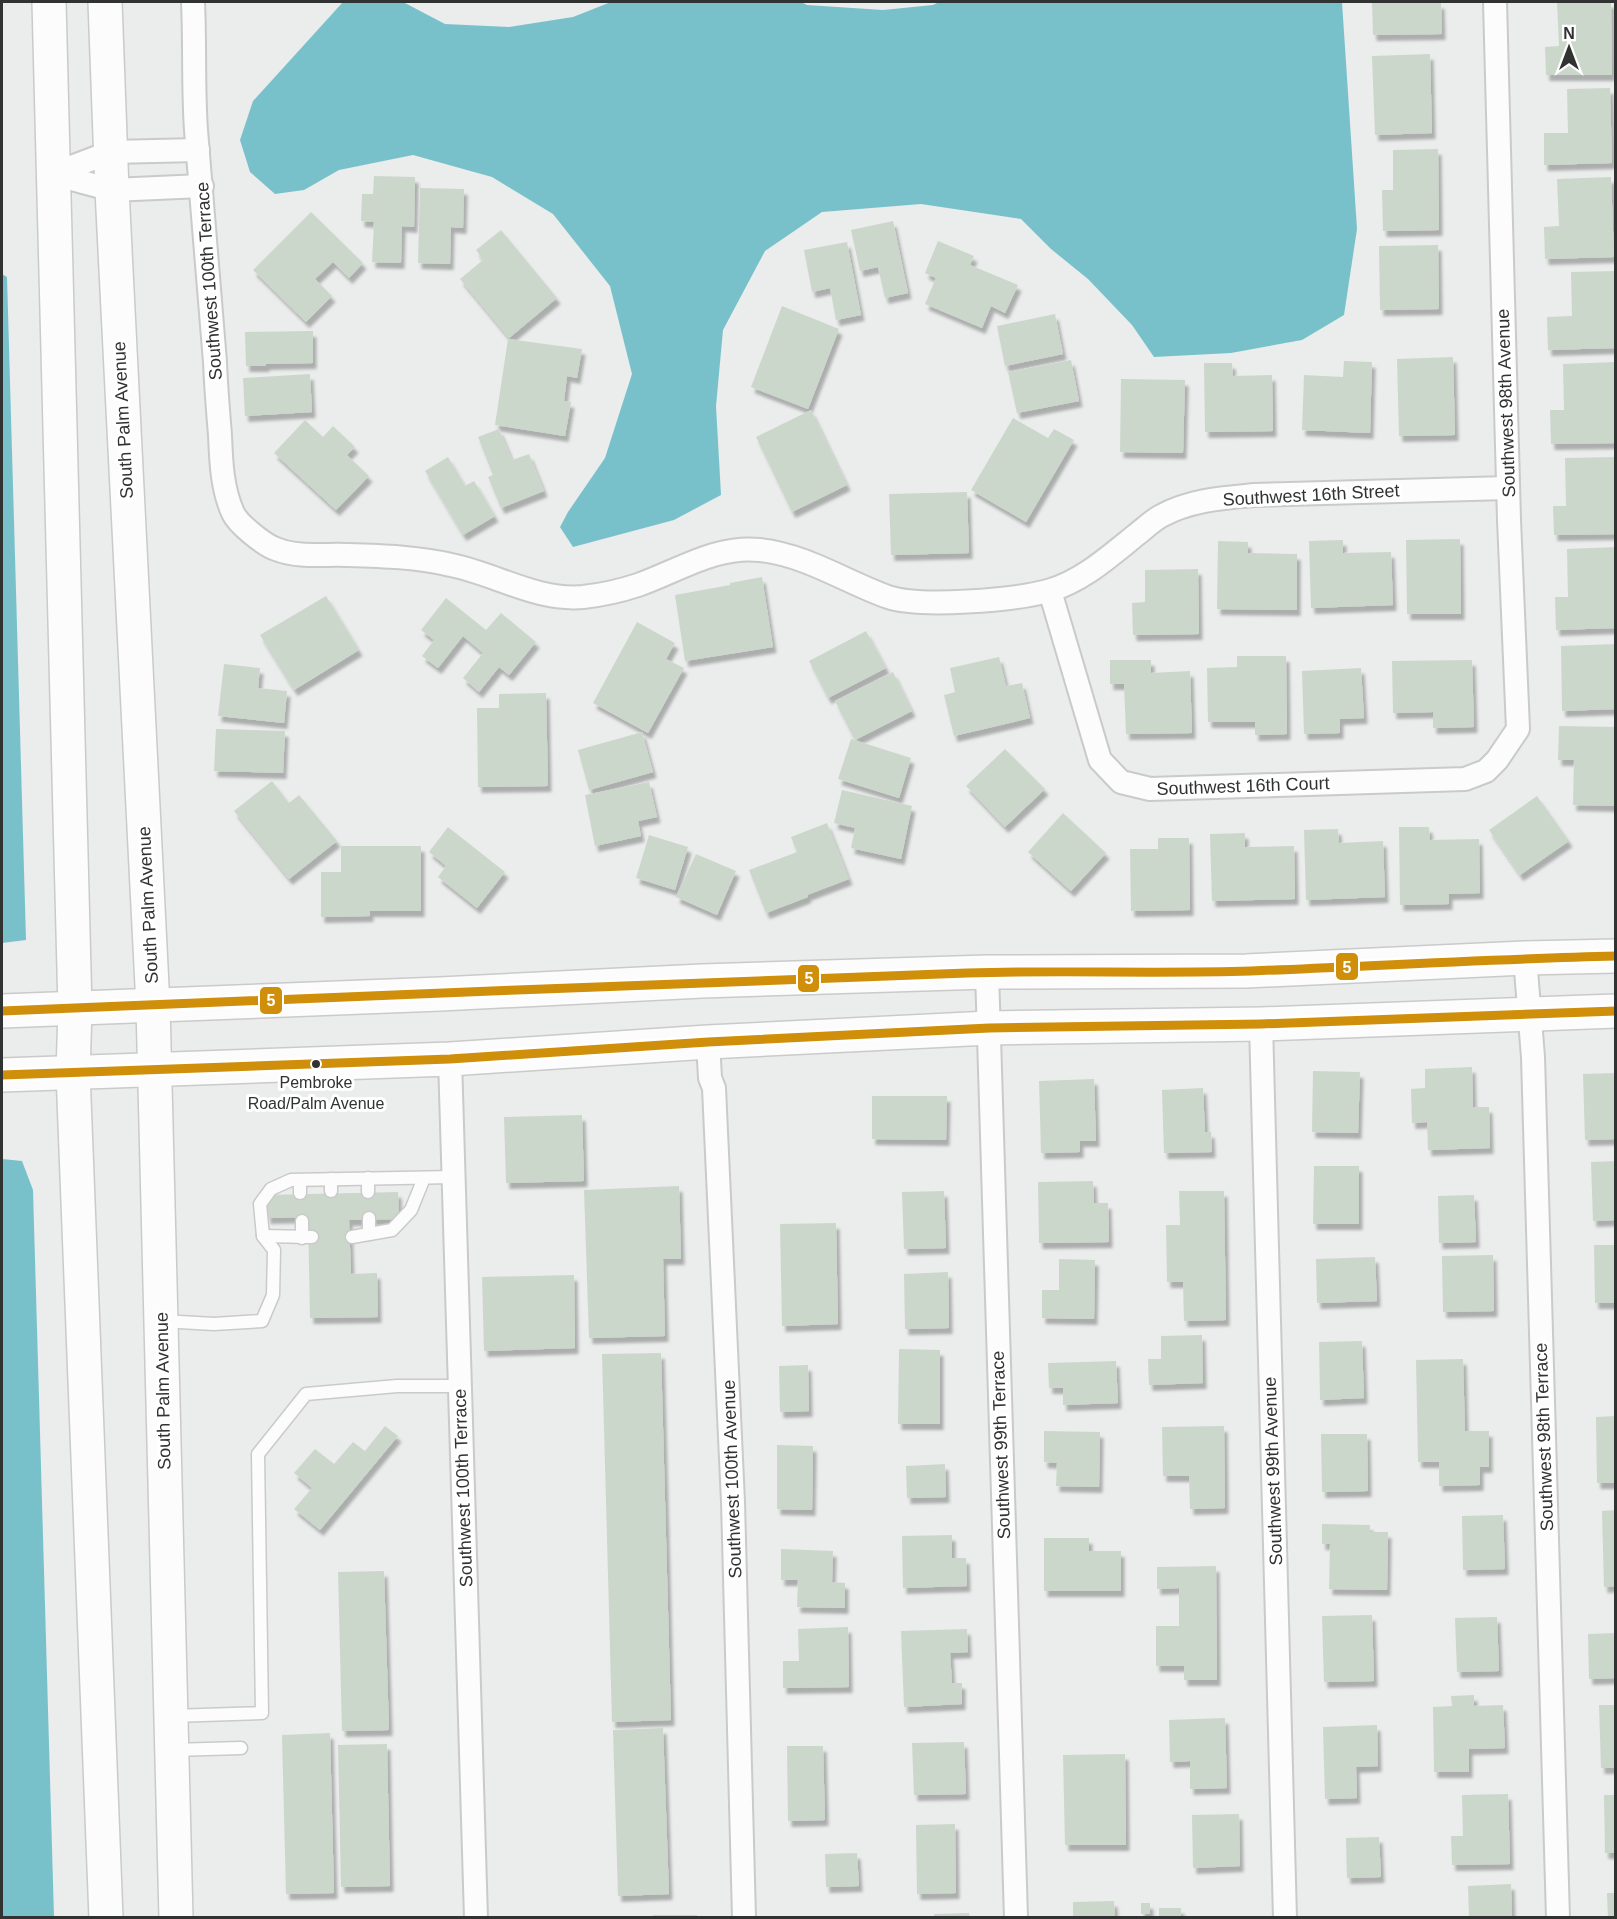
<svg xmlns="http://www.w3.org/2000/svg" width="1617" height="1919" font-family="Arial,sans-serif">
<defs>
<filter id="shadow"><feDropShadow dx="3.5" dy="6" stdDeviation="1.5" flood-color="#0004"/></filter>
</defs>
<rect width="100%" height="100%" fill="#ebecec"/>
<g fill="#78c1cb">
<path d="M 343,2 L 403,2 L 445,24 L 509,27 L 573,17 L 611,2 L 801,2 L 807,5 L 883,10 L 933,5 L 939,2 L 1342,2 L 1357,229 L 1344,315 L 1302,340 L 1231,353 L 1154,357 L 1132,325 L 1088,279 L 1051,249 L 1021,219 L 921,204 L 822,212 L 765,251 L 723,330 L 716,406 L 721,495 L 674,520 L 573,547 L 560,527 L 568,512 L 605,458 L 632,374 L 610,286 L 553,214 L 492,177 L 413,155 L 339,170 L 304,190 L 275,194 L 250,172 L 240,140 L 253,101 Z"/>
<path d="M 2,274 L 7,277 L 26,940 L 2,943 Z"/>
<path d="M 2,1159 L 22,1161 L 33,1190 L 54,1917 L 2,1917 Z"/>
</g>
<g fill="#ccd7cc" filter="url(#shadow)">
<path d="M 1372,2 L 1441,3 L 1442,34 L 1373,35 Z"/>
<path d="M 1557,2 L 1611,2 L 1612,75 L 1546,75 L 1545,47 L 1559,46 Z"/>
<path d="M 1430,54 L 1432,133 L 1375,135 L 1372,56 Z"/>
<path d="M 1610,88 L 1612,163 L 1544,165 L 1544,133 L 1568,133 L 1567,89 Z"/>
<path d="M 1438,149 L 1439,230 L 1383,231 L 1382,190 L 1393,190 L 1393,150 Z"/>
<path d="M 374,176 L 415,177 L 414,227 L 402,226 L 401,263 L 372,262 L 374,222 L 361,221 L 362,194 L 373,194 Z"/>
<path d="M 1611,177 L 1614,257 L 1545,259 L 1544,227 L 1559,226 L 1557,179 Z"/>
<path d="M 420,188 L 464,189 L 463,228 L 451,227 L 450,264 L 418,263 Z"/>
<path d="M 311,212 L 363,263 L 349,278 L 333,262 L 315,279 L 332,296 L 306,322 L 253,270 Z"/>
<path d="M 893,221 L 908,293 L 885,298 L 878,267 L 860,271 L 851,230 Z"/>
<path d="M 501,230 L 557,298 L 509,338 L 460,279 L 483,260 L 476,250 Z"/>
<path d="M 938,241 L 974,256 L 970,265 L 1018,285 L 1005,313 L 991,306 L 982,328 L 925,304 L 936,278 L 925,273 Z"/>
<path d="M 847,242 L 861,315 L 836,320 L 830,288 L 812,292 L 804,250 Z"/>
<path d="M 1438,245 L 1439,309 L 1380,310 L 1379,246 Z"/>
<path d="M 1616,271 L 1616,348 L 1548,350 L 1547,317 L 1572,316 L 1571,272 Z"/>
<path d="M 782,306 L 839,329 L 808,409 L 751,387 Z"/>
<path d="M 1055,314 L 1063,354 L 1005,366 L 997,326 Z"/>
<path d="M 313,331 L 313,363 L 266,364 L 266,366 L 246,366 L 245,332 Z"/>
<path d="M 508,339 L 582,349 L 577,378 L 567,376 L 564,401 L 571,402 L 565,436 L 495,425 Z"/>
<path d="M 1453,357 L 1455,435 L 1399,436 L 1397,359 Z"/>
<path d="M 1071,360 L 1079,401 L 1017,413 L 1008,372 Z"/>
<path d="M 1344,361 L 1372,362 L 1370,433 L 1302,430 L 1304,375 L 1343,377 Z"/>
<path d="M 1616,362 L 1616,443 L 1551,444 L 1550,410 L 1564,410 L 1563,364 Z"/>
<path d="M 1204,363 L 1232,363 L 1233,376 L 1272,375 L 1273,431 L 1205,432 Z"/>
<path d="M 310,374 L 312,412 L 245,416 L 243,378 Z"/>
<path d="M 1121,379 L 1185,380 L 1183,453 L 1120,452 Z"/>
<path d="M 811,410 L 847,485 L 792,512 L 756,437 Z"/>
<path d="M 1013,418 L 1048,438 L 1054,429 L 1074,440 L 1026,522 L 971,490 Z"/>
<path d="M 305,420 L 323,437 L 333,426 L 355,447 L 347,455 L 369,476 L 336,510 L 274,453 Z"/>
<path d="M 499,429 L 512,460 L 529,454 L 544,491 L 501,508 L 488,477 L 493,475 L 478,437 Z"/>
<path d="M 448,457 L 465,486 L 474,481 L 495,516 L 463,535 L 425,471 Z"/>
<path d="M 1616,457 L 1616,534 L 1554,535 L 1553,506 L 1566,506 L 1565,458 Z"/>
<path d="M 967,492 L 969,553 L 891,555 L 889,494 Z"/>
<path d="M 1460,539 L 1461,614 L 1407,614 L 1406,540 Z"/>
<path d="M 1343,540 L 1343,553 L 1391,552 L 1393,605 L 1311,608 L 1309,541 Z"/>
<path d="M 1218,541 L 1248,542 L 1248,553 L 1297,554 L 1297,610 L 1217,609 Z"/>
<path d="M 1616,547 L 1616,628 L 1556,630 L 1555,597 L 1568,597 L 1567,549 Z"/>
<path d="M 1198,569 L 1199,634 L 1133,635 L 1132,603 L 1145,602 L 1145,570 Z"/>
<path d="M 762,577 L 773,647 L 685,661 L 675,595 L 730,585 L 730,583 Z"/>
<path d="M 326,596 L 359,650 L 294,690 L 260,635 Z"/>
<path d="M 446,598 L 486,630 L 501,613 L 536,642 L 509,675 L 499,667 L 479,692 L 463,678 L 483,653 L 463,636 L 438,668 L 422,656 L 434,640 L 421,630 Z"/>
<path d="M 637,622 L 675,643 L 666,659 L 684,668 L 648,733 L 593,703 Z"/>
<path d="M 866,631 L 886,668 L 828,698 L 809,661 Z"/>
<path d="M 1616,644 L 1616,709 L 1562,711 L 1561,646 Z"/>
<path d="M 1237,656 L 1286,656 L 1287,734 L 1255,735 L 1255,722 L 1208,722 L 1207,668 L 1237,667 Z"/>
<path d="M 999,657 L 1006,686 L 1022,683 L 1030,718 L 954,736 L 944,695 L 955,692 L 950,668 Z"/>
<path d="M 1110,660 L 1151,660 L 1151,673 L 1190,671 L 1192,733 L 1126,734 L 1124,684 L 1110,684 Z"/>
<path d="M 1472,660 L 1474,727 L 1433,728 L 1433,712 L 1393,713 L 1392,661 Z"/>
<path d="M 224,664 L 260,668 L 258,688 L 287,691 L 284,723 L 218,716 Z"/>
<path d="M 1361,668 L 1364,718 L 1340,719 L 1340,733 L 1304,734 L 1302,671 Z"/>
<path d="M 893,672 L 912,711 L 855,740 L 835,701 Z"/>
<path d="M 546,693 L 548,786 L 478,787 L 477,708 L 499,708 L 499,694 Z"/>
<path d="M 1559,726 L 1616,727 L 1616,806 L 1573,805 L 1574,760 L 1558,760 Z"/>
<path d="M 216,729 L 285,731 L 283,773 L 214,771 Z"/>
<path d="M 642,732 L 653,772 L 589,790 L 578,750 Z"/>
<path d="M 851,739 L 911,758 L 899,798 L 838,779 Z"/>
<path d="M 1005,749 L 1045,789 L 1005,827 L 966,786 Z"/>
<path d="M 272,781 L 289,803 L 299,795 L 337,841 L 289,879 L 234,811 Z"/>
<path d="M 649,782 L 657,817 L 638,821 L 641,836 L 595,846 L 585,795 Z"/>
<path d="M 842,790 L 912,806 L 901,859 L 851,848 L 855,828 L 834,823 Z"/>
<path d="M 1537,796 L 1569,841 L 1520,875 L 1489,830 Z"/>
<path d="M 1063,813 L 1106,853 L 1071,891 L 1028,852 Z"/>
<path d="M 827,823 L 849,879 L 807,895 L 808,897 L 766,913 L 749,870 L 797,852 L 791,837 Z"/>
<path d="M 448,827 L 505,872 L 477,908 L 438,877 L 446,866 L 429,852 Z"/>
<path d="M 1399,827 L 1429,827 L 1430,840 L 1479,839 L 1480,893 L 1449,894 L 1449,904 L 1400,905 Z"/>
<path d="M 1338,829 L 1339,843 L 1383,841 L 1385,897 L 1306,900 L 1304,830 Z"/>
<path d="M 1245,833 L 1245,847 L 1294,846 L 1295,899 L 1212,901 L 1210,834 Z"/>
<path d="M 649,835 L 688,847 L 675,890 L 636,878 Z"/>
<path d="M 1158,838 L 1189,838 L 1190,910 L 1131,911 L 1130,849 L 1158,849 Z"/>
<path d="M 341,846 L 421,846 L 421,911 L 370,911 L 370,916 L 321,917 L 321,872 L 341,872 Z"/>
<path d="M 696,854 L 736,871 L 717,915 L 676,897 Z"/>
<path d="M 1472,1067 L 1473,1107 L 1489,1107 L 1490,1148 L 1428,1150 L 1427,1122 L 1412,1123 L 1411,1089 L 1425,1088 L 1425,1069 Z"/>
<path d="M 1313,1071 L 1360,1072 L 1358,1133 L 1312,1132 Z"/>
<path d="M 1616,1073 L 1616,1139 L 1585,1140 L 1583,1074 Z"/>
<path d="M 1094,1079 L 1096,1141 L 1080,1141 L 1080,1152 L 1041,1153 L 1039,1081 Z"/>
<path d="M 1203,1088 L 1205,1132 L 1211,1132 L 1212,1152 L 1164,1153 L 1162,1090 Z"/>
<path d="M 872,1096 L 947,1096 L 946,1140 L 872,1139 Z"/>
<path d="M 582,1115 L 584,1181 L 506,1183 L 504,1117 Z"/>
<path d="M 1616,1161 L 1616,1220 L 1593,1221 L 1591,1162 Z"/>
<path d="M 1314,1166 L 1359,1166 L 1359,1224 L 1313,1224 Z"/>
<path d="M 1093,1181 L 1094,1203 L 1108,1203 L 1109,1242 L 1039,1243 L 1038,1182 Z"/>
<path d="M 679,1186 L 681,1259 L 663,1259 L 665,1336 L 589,1338 L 584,1190 Z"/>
<path d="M 944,1191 L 946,1248 L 904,1249 L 902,1192 Z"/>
<path d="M 1179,1191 L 1224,1191 L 1226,1320 L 1184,1321 L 1183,1282 L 1167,1282 L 1166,1225 L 1180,1225 Z"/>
<path d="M 398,1192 L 399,1219 L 349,1220 L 351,1274 L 377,1273 L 378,1317 L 310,1318 L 308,1217 L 267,1218 L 266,1195 Z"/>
<path d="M 1474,1195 L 1476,1242 L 1439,1243 L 1438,1196 Z"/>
<path d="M 836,1223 L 838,1324 L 782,1326 L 780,1224 Z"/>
<path d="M 1594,1245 L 1616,1245 L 1616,1303 L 1595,1303 Z"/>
<path d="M 1493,1255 L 1494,1311 L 1443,1312 L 1442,1256 Z"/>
<path d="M 1375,1257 L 1377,1301 L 1317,1303 L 1316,1259 Z"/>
<path d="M 1059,1259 L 1095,1260 L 1094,1319 L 1042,1318 L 1042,1290 L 1059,1290 Z"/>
<path d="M 948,1272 L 949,1328 L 905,1329 L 904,1274 Z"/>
<path d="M 574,1275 L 575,1348 L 484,1351 L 482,1277 Z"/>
<path d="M 1202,1335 L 1203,1383 L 1149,1385 L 1148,1359 L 1161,1359 L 1161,1336 Z"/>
<path d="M 1362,1341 L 1364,1398 L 1320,1400 L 1319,1342 Z"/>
<path d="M 899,1349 L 940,1350 L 940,1424 L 898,1424 Z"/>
<path d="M 661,1353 L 671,1720 L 612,1722 L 602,1354 Z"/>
<path d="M 1463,1359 L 1465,1431 L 1489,1431 L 1489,1467 L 1480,1467 L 1480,1485 L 1439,1486 L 1439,1462 L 1418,1462 L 1416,1360 Z"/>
<path d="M 1116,1361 L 1118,1403 L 1063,1405 L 1063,1388 L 1049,1388 L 1048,1363 Z"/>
<path d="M 808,1365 L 809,1411 L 780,1412 L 779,1366 Z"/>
<path d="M 1616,1416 L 1616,1483 L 1597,1483 L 1596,1417 Z"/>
<path d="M 385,1426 L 398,1436 L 320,1530 L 294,1509 L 312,1488 L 294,1473 L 315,1449 L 334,1464 L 353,1442 L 365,1451 Z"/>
<path d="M 1224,1426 L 1225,1508 L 1190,1509 L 1189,1476 L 1163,1476 L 1162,1427 Z"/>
<path d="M 1044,1431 L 1100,1432 L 1099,1487 L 1056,1486 L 1057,1463 L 1044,1462 Z"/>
<path d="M 1321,1434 L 1367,1434 L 1368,1491 L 1322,1492 Z"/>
<path d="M 777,1445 L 813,1446 L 812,1510 L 777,1509 Z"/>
<path d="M 945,1464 L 946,1497 L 907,1498 L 906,1466 Z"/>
<path d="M 1616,1510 L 1616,1586 L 1604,1587 L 1602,1511 Z"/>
<path d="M 1503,1515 L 1505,1569 L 1463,1570 L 1462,1516 Z"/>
<path d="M 1322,1524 L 1370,1525 L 1370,1532 L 1388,1532 L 1387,1590 L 1329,1589 L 1330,1544 L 1322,1544 Z"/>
<path d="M 952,1535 L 952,1558 L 966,1558 L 967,1586 L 903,1588 L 902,1536 Z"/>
<path d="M 1044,1538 L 1089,1538 L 1089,1551 L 1121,1551 L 1121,1591 L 1044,1591 Z"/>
<path d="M 781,1549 L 833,1551 L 832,1582 L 845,1583 L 845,1608 L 797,1607 L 798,1580 L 781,1580 Z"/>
<path d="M 1216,1566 L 1217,1680 L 1184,1680 L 1184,1666 L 1156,1666 L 1156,1626 L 1179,1626 L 1179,1588 L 1157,1589 L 1157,1567 Z"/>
<path d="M 384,1571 L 389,1730 L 342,1731 L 338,1572 Z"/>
<path d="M 1372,1615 L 1374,1681 L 1324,1682 L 1322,1616 Z"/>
<path d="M 1497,1617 L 1499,1671 L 1457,1672 L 1455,1618 Z"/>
<path d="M 848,1627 L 849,1687 L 783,1688 L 783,1661 L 799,1661 L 798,1629 Z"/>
<path d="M 967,1629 L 968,1652 L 950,1653 L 952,1683 L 962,1683 L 962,1704 L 904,1707 L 901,1631 Z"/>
<path d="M 1616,1633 L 1616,1678 L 1589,1679 L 1588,1634 Z"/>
<path d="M 1474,1695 L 1474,1706 L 1503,1705 L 1505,1748 L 1469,1749 L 1469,1772 L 1434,1772 L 1433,1707 L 1452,1706 L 1451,1696 Z"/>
<path d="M 1599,1705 L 1616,1705 L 1616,1768 L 1601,1768 Z"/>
<path d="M 1225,1718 L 1227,1788 L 1190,1789 L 1190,1761 L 1170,1762 L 1169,1720 Z"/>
<path d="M 1377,1725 L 1378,1766 L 1356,1767 L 1357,1798 L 1325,1799 L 1323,1727 Z"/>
<path d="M 663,1728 L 669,1894 L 618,1896 L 613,1730 Z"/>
<path d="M 330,1733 L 334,1893 L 286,1894 L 282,1735 Z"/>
<path d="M 964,1742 L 966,1794 L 914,1795 L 912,1743 Z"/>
<path d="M 387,1744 L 390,1886 L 341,1887 L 338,1745 Z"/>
<path d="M 787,1746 L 823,1746 L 825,1820 L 788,1821 Z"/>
<path d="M 1125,1754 L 1126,1845 L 1065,1845 L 1063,1755 Z"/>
<path d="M 1508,1794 L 1510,1864 L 1452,1865 L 1451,1836 L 1463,1836 L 1462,1795 Z"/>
<path d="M 1604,1795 L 1616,1795 L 1616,1853 L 1605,1853 Z"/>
<path d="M 1239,1814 L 1240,1866 L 1193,1868 L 1192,1815 Z"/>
<path d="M 955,1824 L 956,1893 L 917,1894 L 916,1825 Z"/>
<path d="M 1379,1837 L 1381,1877 L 1347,1878 L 1346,1838 Z"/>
<path d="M 857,1853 L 859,1886 L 826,1887 L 825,1854 Z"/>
<path d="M 1511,1884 L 1512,1918 L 1469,1918 L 1468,1886 Z"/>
<path d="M 1607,1893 L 1616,1893 L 1616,1918 L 1608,1918 Z"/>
<path d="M 1114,1901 L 1115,1918 L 1073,1918 L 1073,1902 Z"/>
<rect x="1141" y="1903" width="9" height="11"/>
<rect x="1159" y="1908" width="22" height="10"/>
<path d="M 969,1913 L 970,1918 L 934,1918 L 934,1914 Z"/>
<rect x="653" y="1915" width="44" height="3"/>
</g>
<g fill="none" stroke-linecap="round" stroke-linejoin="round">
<g stroke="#cacaca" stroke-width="15">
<g id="lane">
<path d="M 331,1179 L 331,1191"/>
<path d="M 300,1180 L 300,1193"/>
<path d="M 368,1192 L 368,1178"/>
<path d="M 369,1218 L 369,1234"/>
<path d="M 302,1221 L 302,1238"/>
<path d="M 263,1236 L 312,1237"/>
<path d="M 352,1237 L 392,1230 L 411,1210 L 424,1178"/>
<path d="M 162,1321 L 214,1324 L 262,1321 L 273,1295 L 274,1250 L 263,1236 L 260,1204 L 271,1189 L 291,1180 L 454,1177"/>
<path d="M 172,1716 L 262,1713 L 258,1454 L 306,1394 L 397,1386 L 460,1386"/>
<path d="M 173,1750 L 241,1748"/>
</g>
</g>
<g stroke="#cacaca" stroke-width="26">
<g id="street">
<path d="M 193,2 C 195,44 193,87 196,130 C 203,208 209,285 215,362 C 216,387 218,411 220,435 C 221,461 222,489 233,513 C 238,524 264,545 276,549 C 298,558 324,554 347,555 C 382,556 418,557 451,565 C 496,574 536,601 583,597 C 601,595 620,591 638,585 C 678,571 716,545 760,550 C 806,555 846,582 888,597 C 920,608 1014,600 1048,591 C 1081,582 1110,556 1136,535 C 1144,529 1152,521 1161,516 C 1190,500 1222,498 1254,495 L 1508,488"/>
<path d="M 53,174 L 112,190 L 202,186"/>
<path d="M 53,174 L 111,152 L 198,150"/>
<path d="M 1050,591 L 1100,760 L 1121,782 L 1150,789 L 1465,779 L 1486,771 L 1497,760 L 1518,729 L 1509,520 L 1495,2"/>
<path d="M 1525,958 L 1533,1057 L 1558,1918"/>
<path d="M 987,972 L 1016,1918"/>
<path d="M 1261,1024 L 1285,1918"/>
<path d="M 708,1042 L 710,1078 L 714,1088 L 733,1502 L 744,1918"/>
<path d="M 450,1059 L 476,1918"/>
</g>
</g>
<g stroke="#cacaca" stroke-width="36">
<g id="secondary">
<path d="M 49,2 L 75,1009 L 73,1073 L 106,1918"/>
<path d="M 105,2 L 112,190 L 153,1006 L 176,1918"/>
<path d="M 2,1011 L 440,994 L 702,981 L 987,972 L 1246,971 L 1525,958 L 1616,956"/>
<path d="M 2,1075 L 450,1059 L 708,1042 L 989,1028 L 1261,1024 L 1616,1011"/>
</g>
</g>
<use href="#lane" stroke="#fcfcfc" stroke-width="12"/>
<use href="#street" stroke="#fcfcfc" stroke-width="22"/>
<use href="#secondary" stroke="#fcfcfc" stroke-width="33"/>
<g stroke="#fff" stroke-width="14">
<g id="bus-1">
<path d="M 2,1011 C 324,999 645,983 967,973 C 1061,970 1156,974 1251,971 C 1372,966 1494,959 1616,956"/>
<path d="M 2,1075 L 450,1059 L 708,1042 L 989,1028 L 1261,1024 L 1616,1011"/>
</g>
</g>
<use href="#bus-1" stroke="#cf8f0a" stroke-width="9"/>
</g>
<circle fill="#313232" stroke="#fff" stroke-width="2" cx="316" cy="1064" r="5"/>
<g text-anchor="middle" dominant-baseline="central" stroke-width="6" stroke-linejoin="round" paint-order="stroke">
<g font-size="16" fill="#313232" stroke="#fff">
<text x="316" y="1082">Pembroke<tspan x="316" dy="21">Road/Palm Avenue</tspan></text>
</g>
<g font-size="18" fill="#313232" stroke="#fff">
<text transform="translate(209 281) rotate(-94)">Southwest 100th Terrace</text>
<text transform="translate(1506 403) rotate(-92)">Southwest 98th Avenue</text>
<text transform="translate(123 420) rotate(-93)">South Palm Avenue</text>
<text transform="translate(1311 495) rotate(-3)">Southwest 16th Street</text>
<text transform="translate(1243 786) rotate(-2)">Southwest 16th Court</text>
<text transform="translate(148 905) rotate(-93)">South Palm Avenue</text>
<text transform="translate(163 1391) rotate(-91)">South Palm Avenue</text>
<text transform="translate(1544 1437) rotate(-92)">Southwest 98th Terrace</text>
<text transform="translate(1001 1445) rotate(-92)">Southwest 99th Terrace</text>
<text transform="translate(1273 1471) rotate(-92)">Southwest 99th Avenue</text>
<text transform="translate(732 1479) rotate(-92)">Southwest 100th Avenue</text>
<text transform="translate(463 1488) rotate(-92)">Southwest 100th Terrace</text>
</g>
</g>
<g stroke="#fff" stroke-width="2">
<rect x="1335" y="952" width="24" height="29" rx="6" fill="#cf8f0a"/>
<rect x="797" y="964" width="23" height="29" rx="6" fill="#cf8f0a"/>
<rect x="259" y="986" width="24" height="29" rx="6" fill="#cf8f0a"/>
</g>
<g font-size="16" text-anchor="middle" font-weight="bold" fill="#fff">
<text x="1347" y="973">5</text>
<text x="809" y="984">5</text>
<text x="271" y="1006">5</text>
</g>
<rect width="1617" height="1919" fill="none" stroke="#313232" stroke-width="6"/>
<g transform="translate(1569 48)" stroke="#ffffff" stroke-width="4.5" paint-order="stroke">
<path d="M0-4.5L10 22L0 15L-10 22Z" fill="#313232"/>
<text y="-9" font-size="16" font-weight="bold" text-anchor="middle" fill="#313232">N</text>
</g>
</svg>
